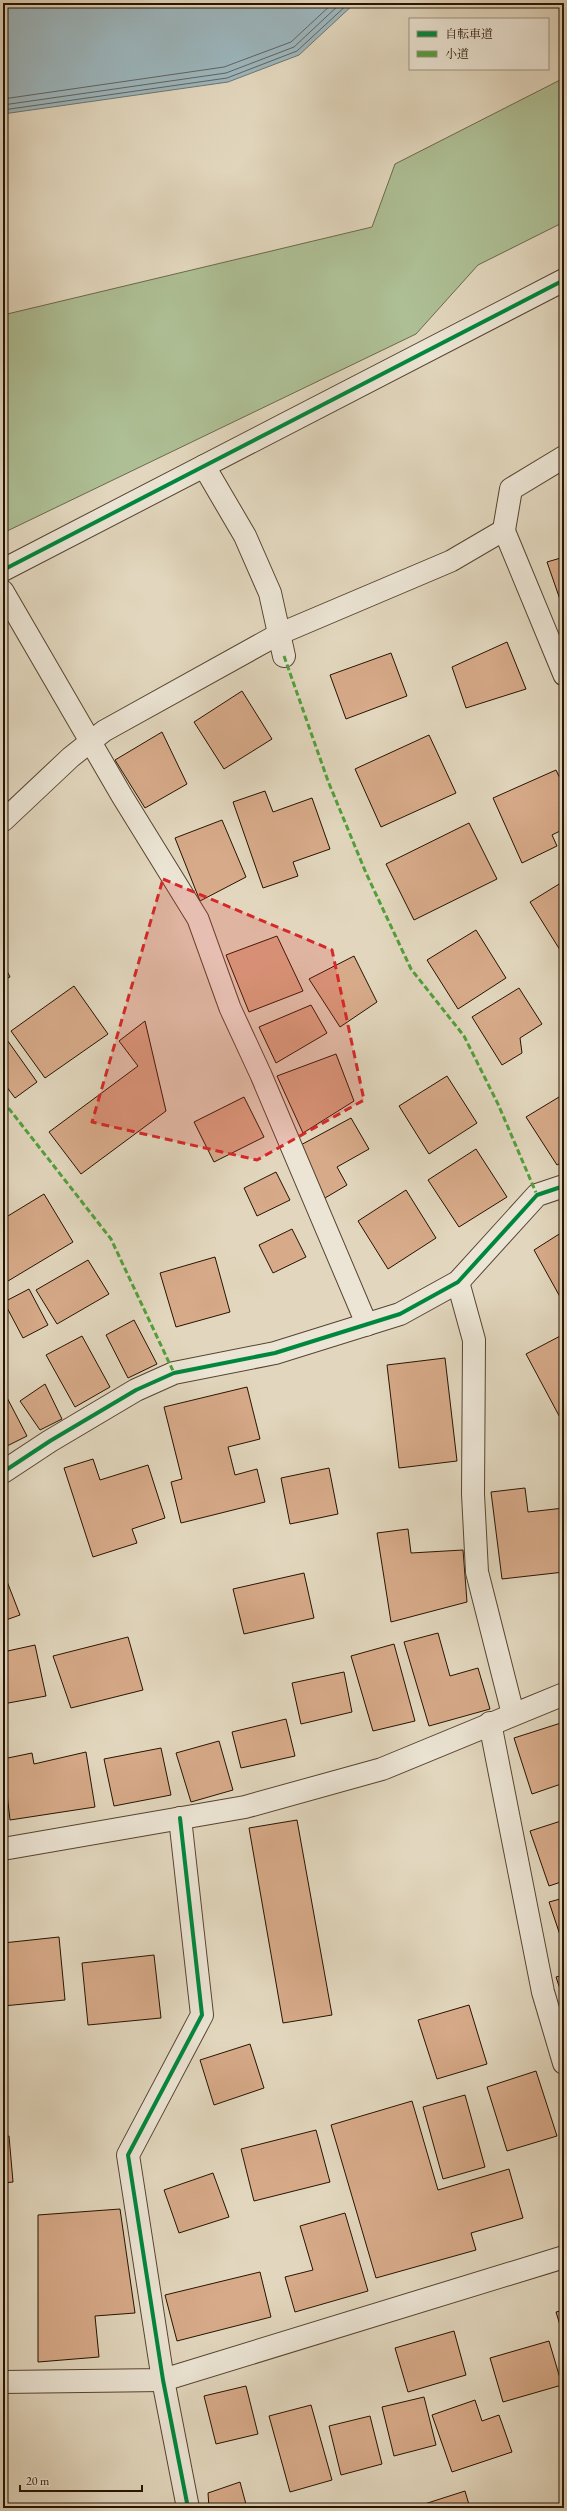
<svg xmlns="http://www.w3.org/2000/svg" width="567" height="2511" font-family="'EB Garamond','Noto Serif JP',serif">
<rect width="100%" height="100%" fill="#e2d7be"/>
<filter id="stains"><feTurbulence type="fractalNoise" baseFrequency=".005" numOctaves="4"/><feColorMatrix values="0 0 0 0 .2 0 0 0 0 .09 0 0 0 0 .02 0 0 0 .5 -.17"/></filter>
<radialGradient id="worn" r=".72"><stop offset=".6" stop-color="#630" stop-opacity="0"/><stop offset="1" stop-color="#630" stop-opacity=".3"/></radialGradient>
<path fill="#aebf95" stroke="#6a694a" d="M 564,78 L 564,222 L 478,265 L 416,334 L 3,533 L 3,315 L 372,227 L 395,164 Z"/>
<path fill="#9cb6bd" stroke="#6d7571" d="M 3,3 L 355,3 L 299,55 L 228,82 L 3,114 Z"/>
<g fill="none" stroke-linecap="round" stroke-linejoin="round">
<g stroke="#62645e" stroke-width="1">
<path d="M 3,99 L 224,67 L 291,42 L 333,3"/>
<path d="M 3,105 L 226,73 L 294,47 L 341,3"/>
<path d="M 3,110 L 227,78 L 297,51 L 349,3"/>
</g>
</g>
<g fill="#d7aa89" stroke="#271300">
<path d="M 564,557 L 564,611 L 547,562 Z"/>
<path d="M 507,642 L 526,689 L 466,708 L 452,667 Z"/>
<path d="M 391,653 L 407,696 L 346,719 L 330,675 Z"/>
<path d="M 242,691 L 272,739 L 224,769 L 194,722 Z"/>
<path d="M 162,732 L 187,784 L 145,808 L 115,760 Z"/>
<path d="M 429,735 L 456,793 L 381,827 L 355,769 Z"/>
<path d="M 556,770 L 564,787 L 564,829 L 552,835 L 557,846 L 522,863 L 493,798 Z"/>
<path d="M 265,791 L 273,812 L 312,798 L 330,849 L 293,862 L 298,876 L 263,888 L 233,802 Z"/>
<path d="M 222,820 L 246,877 L 200,901 L 175,838 Z"/>
<path d="M 469,823 L 497,879 L 414,920 L 386,864 Z"/>
<path d="M 564,881 L 564,948 L 560,950 L 530,902 Z"/>
<path d="M 476,930 L 506,978 L 458,1009 L 427,960 Z"/>
<path d="M 277,936 L 303,991 L 249,1012 L 226,955 Z"/>
<path d="M 354,956 L 377,1002 L 340,1027 L 309,979 Z"/>
<path d="M 3,963 L 10,977 L 3,980 Z"/>
<path d="M 74,986 L 108,1034 L 45,1078 L 11,1031 Z"/>
<path d="M 519,988 L 542,1024 L 520,1038 L 522,1053 L 502,1065 L 472,1017 Z"/>
<path d="M 311,1005 L 327,1033 L 276,1063 L 259,1027 Z"/>
<path d="M 145,1021 L 166,1111 L 81,1174 L 49,1132 L 138,1066 L 119,1041 Z"/>
<path d="M 5,1037 L 37,1082 L 15,1098 L 3,1082 L 3,1039 Z"/>
<path d="M 336,1054 L 354,1101 L 303,1133 L 277,1076 Z"/>
<path d="M 447,1076 L 477,1123 L 429,1154 L 399,1106 Z"/>
<path d="M 564,1094 L 564,1161 L 557,1165 L 526,1117 Z"/>
<path d="M 244,1097 L 264,1137 L 214,1162 L 194,1122 Z"/>
<path d="M 351,1118 L 369,1149 L 337,1167 L 347,1185 L 325,1198 L 297,1147 Z"/>
<path d="M 476,1149 L 507,1197 L 459,1227 L 428,1180 Z"/>
<path d="M 276,1172 L 290,1200 L 257,1216 L 244,1188 Z"/>
<path d="M 406,1190 L 436,1238 L 388,1269 L 358,1221 Z"/>
<path d="M 44,1194 L 73,1242 L 3,1284 L 3,1219 Z"/>
<path d="M 292,1229 L 306,1257 L 273,1273 L 259,1245 Z"/>
<path d="M 564,1231 L 564,1304 L 534,1250 Z"/>
<path d="M 215,1257 L 230,1312 L 176,1327 L 160,1273 Z"/>
<path d="M 88,1260 L 109,1294 L 57,1324 L 36,1290 Z"/>
<path d="M 29,1289 L 48,1325 L 23,1338 L 4,1302 Z"/>
<path d="M 134,1320 L 157,1364 L 128,1378 L 106,1335 Z"/>
<path d="M 564,1334 L 564,1425 L 526,1354 Z"/>
<path d="M 82,1336 L 110,1387 L 75,1407 L 46,1355 Z"/>
<path d="M 445,1358 L 457,1461 L 399,1468 L 387,1365 Z"/>
<path d="M 45,1384 L 62,1419 L 40,1430 L 20,1401 Z"/>
<path d="M 247,1387 L 260,1439 L 228,1447 L 235,1475 L 257,1469 L 265,1502 L 181,1523 L 171,1482 L 182,1479 L 164,1407 Z"/>
<path d="M 3,1390 L 27,1436 L 3,1448 Z"/>
<path d="M 93,1459 L 100,1480 L 148,1465 L 165,1518 L 132,1529 L 137,1543 L 93,1557 L 64,1468 Z"/>
<path d="M 329,1468 L 338,1514 L 290,1524 L 281,1478 Z"/>
<path d="M 525,1488 L 528,1512 L 564,1508 L 564,1572 L 502,1579 L 491,1492 Z"/>
<path d="M 408,1529 L 411,1553 L 463,1550 L 467,1602 L 391,1622 L 377,1533 Z"/>
<path d="M 3,1571 L 20,1615 L 3,1621 Z"/>
<path d="M 304,1573 L 314,1618 L 244,1634 L 233,1589 Z"/>
<path d="M 438,1633 L 450,1676 L 478,1668 L 490,1709 L 429,1726 L 404,1642 Z"/>
<path d="M 128,1637 L 143,1690 L 71,1708 L 53,1656 Z"/>
<path d="M 394,1644 L 415,1721 L 373,1731 L 351,1656 Z"/>
<path d="M 35,1645 L 46,1696 L 3,1704 L 3,1652 Z"/>
<path d="M 344,1672 L 352,1712 L 301,1724 L 292,1683 Z"/>
<path d="M 286,1719 L 295,1756 L 241,1768 L 232,1732 Z"/>
<path d="M 564,1722 L 564,1783 L 532,1794 L 514,1738 Z"/>
<path d="M 219,1741 L 233,1790 L 191,1802 L 176,1753 Z"/>
<path d="M 161,1748 L 171,1795 L 114,1806 L 104,1759 Z"/>
<path d="M 86,1752 L 95,1807 L 10,1820 L 3,1759 L 32,1753 L 34,1764 Z"/>
<path d="M 297,1820 L 332,2015 L 283,2023 L 249,1828 Z"/>
<path d="M 564,1820 L 564,1881 L 549,1886 L 530,1831 Z"/>
<path d="M 564,1898 L 564,1947 L 549,1902 Z"/>
<path d="M 59,1937 L 65,2000 L 3,2006 L 3,1943 Z"/>
<path d="M 154,1955 L 161,2018 L 88,2025 L 82,1963 Z"/>
<path d="M 564,1975 L 564,2001 L 556,1977 Z"/>
<path d="M 469,2005 L 487,2064 L 437,2079 L 418,2020 Z"/>
<path d="M 250,2044 L 264,2088 L 214,2105 L 200,2060 Z"/>
<path d="M 536,2071 L 557,2136 L 507,2151 L 487,2087 Z"/>
<path d="M 465,2095 L 485,2167 L 443,2179 L 423,2107 Z"/>
<path d="M 412,2101 L 438,2190 L 509,2169 L 523,2218 L 471,2233 L 476,2250 L 376,2278 L 331,2125 Z"/>
<path d="M 316,2130 L 330,2182 L 254,2201 L 241,2149 Z"/>
<path d="M 9,2136 L 13,2182 L 3,2183 L 3,2137 Z"/>
<path d="M 213,2173 L 229,2217 L 179,2233 L 164,2190 Z"/>
<path d="M 120,2209 L 135,2313 L 95,2316 L 99,2357 L 38,2362 L 38,2215 Z"/>
<path d="M 345,2213 L 368,2291 L 295,2312 L 285,2277 L 313,2270 L 300,2226 Z"/>
<path d="M 260,2272 L 271,2317 L 177,2341 L 165,2295 Z"/>
<path d="M 564,2310 L 564,2338 L 556,2312 Z"/>
<path d="M 454,2331 L 466,2375 L 408,2392 L 395,2348 Z"/>
<path d="M 549,2341 L 562,2385 L 503,2402 L 490,2358 Z"/>
<path d="M 246,2386 L 258,2434 L 216,2444 L 204,2396 Z"/>
<path d="M 424,2397 L 436,2445 L 394,2456 L 382,2407 Z"/>
<path d="M 475,2400 L 482,2421 L 499,2415 L 512,2452 L 452,2472 L 432,2415 Z"/>
<path d="M 311,2405 L 332,2480 L 290,2492 L 269,2416 Z"/>
<path d="M 370,2416 L 382,2464 L 341,2475 L 329,2426 Z"/>
<path d="M 240,2482 L 247,2508 L 209,2508 L 208,2493 Z"/>
<path d="M 465,2491 L 470,2508 L 412,2508 Z"/>
<path d="M 564,2502 L 564,2508 L 540,2508 Z"/>
</g>
<g fill="none" stroke-linecap="round" stroke-linejoin="round">
<g stroke="#564430" stroke-width="23">
<g id="lane">
<path d="M 3,591 L 122,796 L 198,919 L 230,1008 L 261,1075 L 367,1325"/>
<path d="M 3,821 L 71,757 L 104,731 L 279,634 L 451,561 L 504,530 L 564,675"/>
</g>
</g>
<g stroke="#564430" stroke-width="24">
<g id="street">
<path d="M 204,466 L 245,536 L 270,593 L 284,656"/>
<path d="M 504,530 L 511,489 L 564,457"/>
<path d="M 3,570 L 564,280"/>
<path d="M 458,1282 L 474,1340 L 473,1494 L 477,1572 L 513,1714"/>
<path d="M 3,1472 L 50,1441 L 136,1390 L 174,1373 L 275,1353 L 400,1314 L 458,1282 L 537,1195 L 564,1186"/>
<path d="M 490,1723 L 543,1992 L 564,2063"/>
<path d="M 180,1818 L 202,2015 L 128,2155 L 163,2380 L 188,2508"/>
<path d="M 3,1849 L 245,1807 L 382,1769 L 564,1694"/>
<path d="M 3,2382 L 163,2380 L 564,2257"/>
</g>
</g>
<use href="#lane" stroke="#ece5d5" stroke-width="21"/>
<use href="#street" stroke="#ece5d5" stroke-width="22"/>
<g stroke="#51a03c" stroke-width="3" stroke-dasharray="6 3" stroke-linecap="butt">
<path d="M 284,656 L 328,781 L 366,873 L 411,969 L 464,1036 L 498,1104 L 537,1195"/>
<path d="M 3,1101 L 111,1239 L 174,1373"/>
</g>
<g stroke="#ece5d5" stroke-width="6">
<g id="cycleway">
<path d="M 3,570 L 564,280"/>
<path d="M 3,1472 L 50,1441 L 136,1390 L 174,1373 L 275,1353 L 400,1314 L 458,1282 L 537,1195 L 564,1186"/>
<path d="M 180,1818 L 202,2015 L 128,2155 L 163,2380 L 188,2508"/>
</g>
</g>
<use href="#cycleway" stroke="#00873e" stroke-width="4"/>
</g>
<path fill="#d62828" fill-opacity="0.2" stroke="#d62828" stroke-width="3" stroke-dasharray="8 5" stroke-linejoin="round" d="M 163,879 L 332,950 L 364,1100 L 257,1160 L 92,1122 Z"/>
<rect width="567" height="2511" fill="none" stroke="#e2d7be" stroke-width="16"/>
<rect x="4" y="4" width="559" height="2503" fill="none" stroke="#271300" stroke-width="2"/>
<rect x="8" y="8" width="551" height="2495" fill="none" stroke="#271300"/>
<rect x="409" y="18" width="140" height="52" fill="#ece5d5" stroke="#9d9180"/>
<rect x="417" y="31" width="20" height="6" fill="#00873e" stroke="#9d9180"/>
<text x="445" y="38" font-size="12" fill="#271300">自転車道</text>
<rect x="417" y="51" width="20" height="6" fill="#51a03c" stroke="#9d9180"/>
<text x="445" y="58" font-size="12" fill="#271300">小道</text>
<path d="M20 2485v6h122v-6" fill="none" stroke="#271300" stroke-width="2"/>
<text x="26" y="2485" font-size="12" fill="#271300" stroke="#ece5d5" stroke-width="3" paint-order="stroke">20 m</text>
<rect width="100%" height="100%" filter="url(#stains)"/>
<rect width="100%" height="100%" fill="url(#worn)"/>
</svg>
